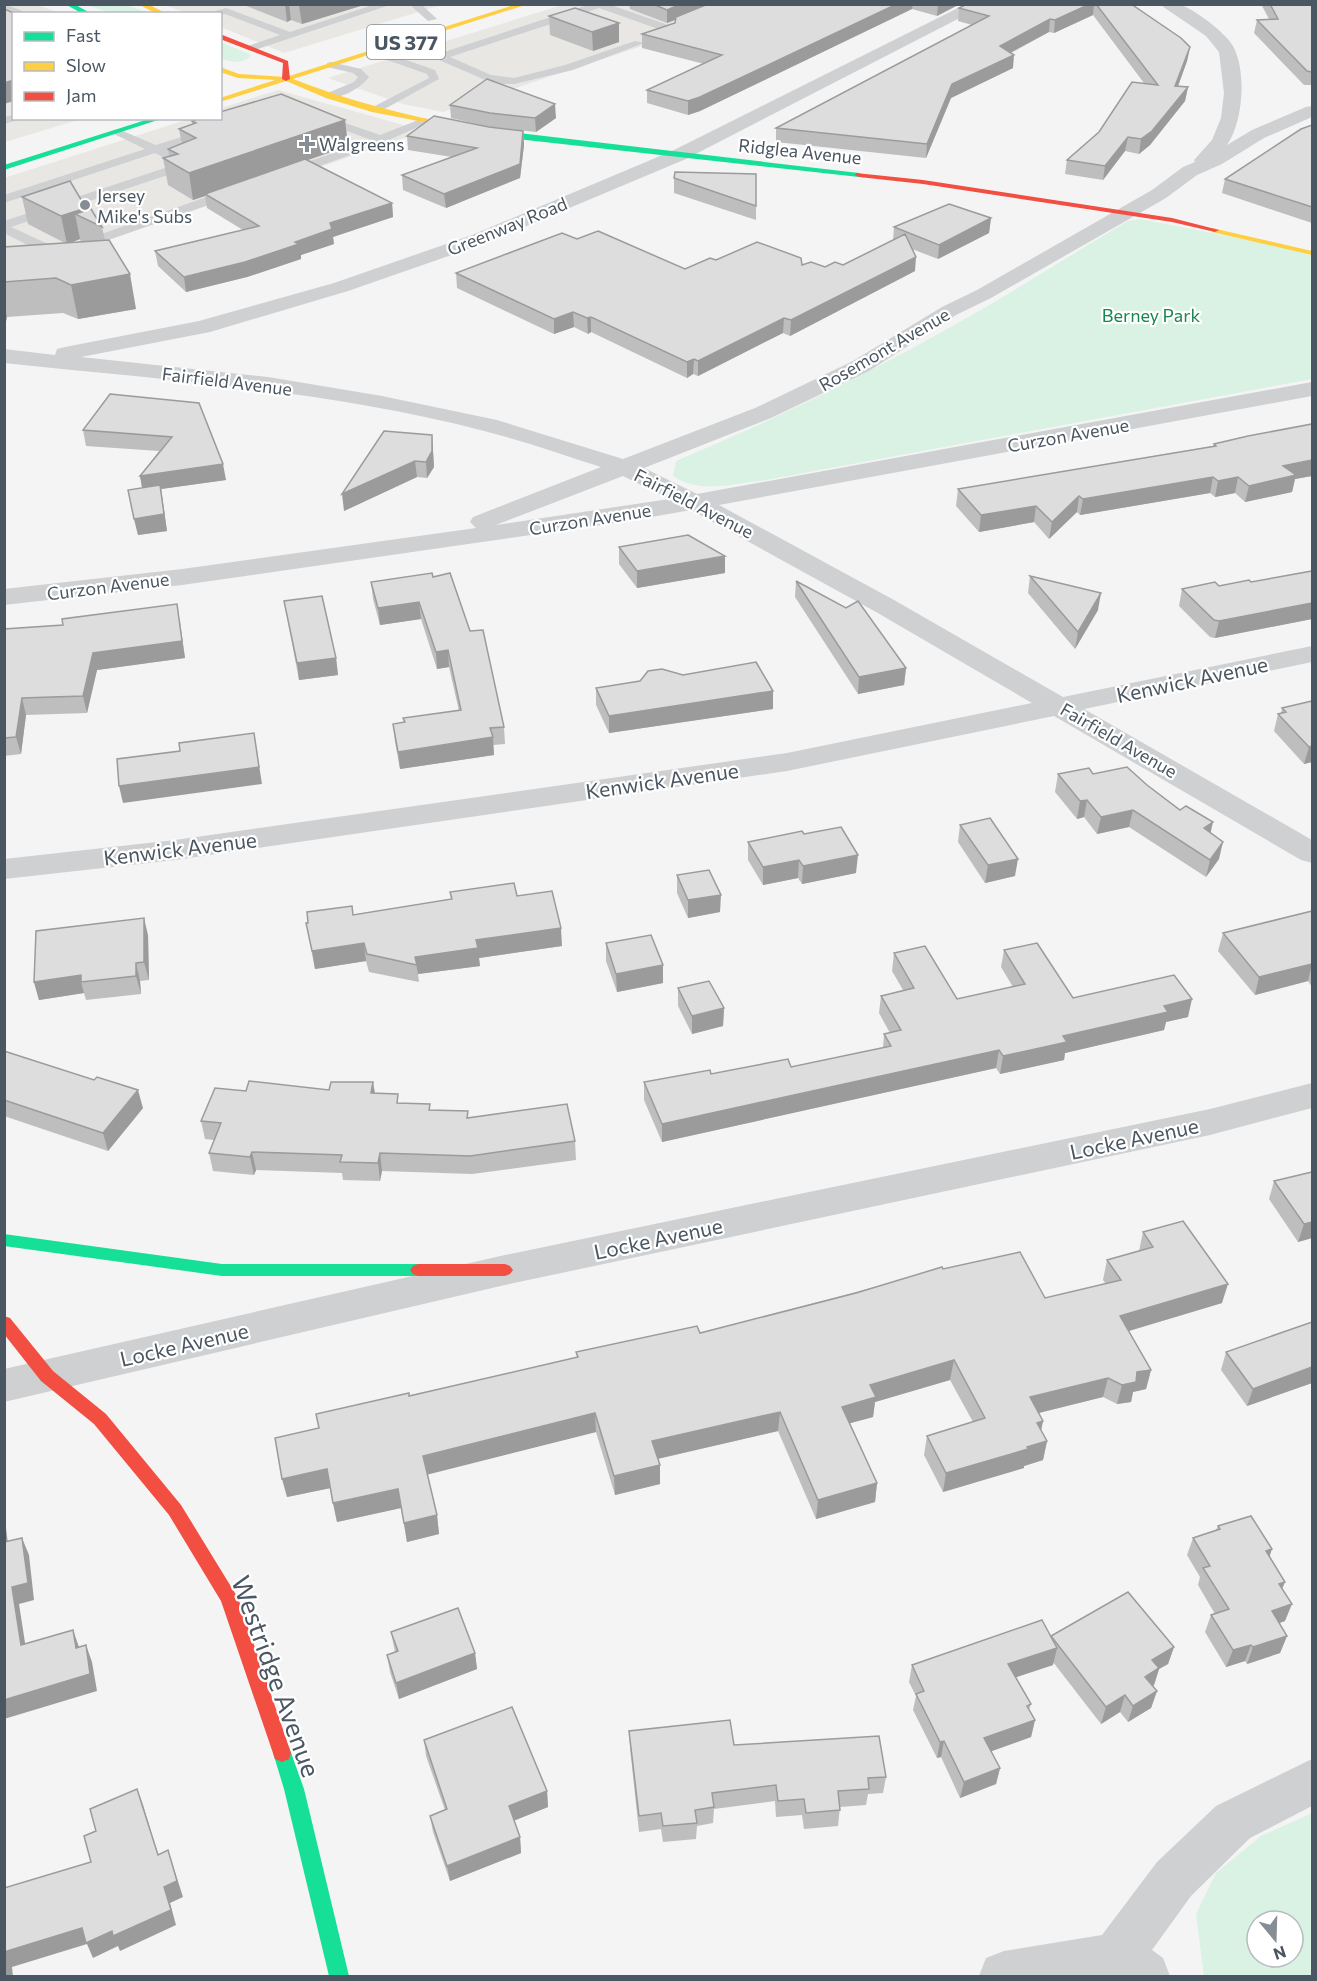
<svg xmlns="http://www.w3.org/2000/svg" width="1317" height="1981" font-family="Commissioner,sans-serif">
<rect width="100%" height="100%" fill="#f4f4f4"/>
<g fill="#e8e7e3">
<path d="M 5,5 L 38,5 L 59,13 L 14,14 L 14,118 L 81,119 L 5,142 Z"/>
<path d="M 164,5 L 441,5 L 284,53 L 221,27 L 220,14 L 187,13 Z"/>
<path d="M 562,5 L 766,5 L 443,112 L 403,104 L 328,78 Z"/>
<path d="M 278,90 L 425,131 L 5,275 L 4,178 L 189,119 L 220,118 L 221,108 Z"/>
</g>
<g fill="#d9f2e3" fill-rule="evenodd">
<path d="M 87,5 L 127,5 L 149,13 L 110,13 Z"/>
<path d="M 221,42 L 251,55 C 244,65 230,62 221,58 Z"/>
<path d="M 1140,219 L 1273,245 L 1312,255 L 1312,379 L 760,481 C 731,484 699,494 673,476 L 676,461 C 784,416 890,363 991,304 C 1037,277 1082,248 1128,221 Z"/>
<path d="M 1312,1813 L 1312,1976 L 1204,1976 L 1196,1914 L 1216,1873 L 1261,1836 ZM 1257,1921 L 1293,1921 L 1293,1957 L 1257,1957 Z"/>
</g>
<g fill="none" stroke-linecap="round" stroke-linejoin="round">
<g fill="#ced0d2" fill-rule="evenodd">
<path d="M 4,4 L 25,12 L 26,14 L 14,15 L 4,11 Z"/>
<path d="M 376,4 L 393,4 L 252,51 L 248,50 L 248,46 L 280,35 L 225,14 L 205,14 L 226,8 L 290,32 Z"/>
<path d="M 409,4 L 421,4 L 437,19 L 428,21 Z"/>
<path d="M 591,4 L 608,4 L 671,26 L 675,32 L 656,40 L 648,40 L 648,36 L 664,31 L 599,8 L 573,17 L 577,20 L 576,22 L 563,20 L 450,57 L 491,75 L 514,78 L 565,65 L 635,41 L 644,43 L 573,70 L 514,84 L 501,84 L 483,79 L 439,60 L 441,53 Z"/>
<path d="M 374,49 L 435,70 L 439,79 L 379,112 L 371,112 L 371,108 L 429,78 L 427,74 L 370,54 L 370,50 Z"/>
<path d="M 331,62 L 361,69 L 369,77 C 361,88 340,100 325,98 L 325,94 L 354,82 L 358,77 L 353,73 L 327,67 L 327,63 Z"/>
<path d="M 319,114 L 380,135 L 421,119 L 425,118 L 431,121 L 378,145 L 292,176 L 284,176 L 284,170 L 371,140 L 315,119 L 313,117 Z"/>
<path d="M 14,115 L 14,118 L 19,118 L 18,120 L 4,124 L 4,117 Z"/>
<path d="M 118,129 L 156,145 L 207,129 L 213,132 L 166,149 L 192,161 L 192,167 L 11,227 L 59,249 L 229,189 L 237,189 L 239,192 L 237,195 L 60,257 L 49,256 L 4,233 L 4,221 L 177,164 L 155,153 L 4,203 L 4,195 L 145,149 L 114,134 L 112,132 Z"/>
</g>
<g fill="#ced0d2" fill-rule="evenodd">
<path d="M 966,4 L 987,4 L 686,159 L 486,243 L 348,291 L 210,332 L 81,357 L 268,377 L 382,396 L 497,420 L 623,459 L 755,408 L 853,361 L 942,307 L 977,290 L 1152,190 L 1183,167 L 1195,162 L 1194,160 L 1212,140 L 1221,118 L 1224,93 L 1219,52 L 1206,36 L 1159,4 C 1165,4 1172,3 1178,4 C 1192,7 1226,33 1233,46 C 1247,72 1243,122 1227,145 L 1252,130 L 1306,107 L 1312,106 L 1312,117 L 1264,138 L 1222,164 L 1197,175 L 1166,198 L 991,298 L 956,315 L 869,371 L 771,418 L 644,468 L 697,494 L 1312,382 L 1312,396 L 719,505 L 894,600 L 1063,697 L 1312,646 L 1312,662 L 1084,709 L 1312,840 L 1312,863 L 1301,860 L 1054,716 L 787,771 L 175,860 L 4,879 L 4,859 L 175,840 L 787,753 L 1032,703 L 876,612 L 691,510 L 629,521 L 182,585 L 4,605 L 4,589 L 182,569 L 476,528 L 470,522 L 473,517 L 601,467 C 563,455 524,441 484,431 C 328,390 164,380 4,363 L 4,349 L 55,355 L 57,349 L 65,347 L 199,321 L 334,283 L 472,235 L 672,151 ZM 623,476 L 669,499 L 496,525 Z"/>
<path d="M 1312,1083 L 1312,1108 L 1210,1135 L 505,1285 L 4,1402 L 4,1369 L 505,1255 L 1210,1109 Z"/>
<path d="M 1312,1759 L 1312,1806 L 1250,1838 L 1191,1896 L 1152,1950 L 1163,1958 L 1170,1976 L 979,1976 L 986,1958 L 1004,1951 L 1102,1935 L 1157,1862 L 1216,1806 Z"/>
</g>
<g fill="#16e098" fill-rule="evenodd">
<path d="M 65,4 L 74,4 L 92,14 L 83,14 Z"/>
<path d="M 152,118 L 164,118 L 4,170 L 4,165 Z"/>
<path d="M 458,126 L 859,173 L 863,175 L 859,177 L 490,136 L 458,130 Z"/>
<path d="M 4,1234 L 222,1264 L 418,1264 L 423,1266 L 426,1270 L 423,1274 L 418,1276 L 222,1276 L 4,1246 Z"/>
<path d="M 282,1744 L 289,1747 L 304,1789 L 349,1976 L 329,1976 L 284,1789 L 273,1753 L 275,1747 Z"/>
</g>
<g fill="#ffcf43" fill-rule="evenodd">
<path d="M 138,4 L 148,4 L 167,14 L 157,14 Z"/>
<path d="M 517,4 L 528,4 L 293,79 C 349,101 402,114 461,126 L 465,128 L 464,130 L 372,112 L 326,98 L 286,81 L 220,102 L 220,98 L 275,80 L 238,78 L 220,72 L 220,67 L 239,74 L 286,77 Z"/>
<path d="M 1212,228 L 1312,251 L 1312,255 L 1212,232 Z"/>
</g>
<g fill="#f24e42" fill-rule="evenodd">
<path d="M 220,34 L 288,61 L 290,79 L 286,81 L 282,79 L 283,63 L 220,39 Z"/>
<path d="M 856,173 L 923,180 L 1172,218 L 1219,230 L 1215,232 L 1172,222 L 923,184 L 859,177 L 855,175 Z"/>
<path d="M 418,1264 L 505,1264 L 510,1266 L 513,1270 L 510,1274 L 505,1276 L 418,1276 L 413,1274 L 410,1270 L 413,1266 Z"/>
<path d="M 4,1316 L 10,1318 L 53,1371 L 106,1414 L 181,1505 L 238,1598 L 291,1753 L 289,1759 L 282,1762 L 275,1759 L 221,1601 L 169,1515 L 94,1424 L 41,1381 L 4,1334 Z"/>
</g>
</g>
<g fill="#bebebf" fill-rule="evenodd">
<path d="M 241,4 L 367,4 L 302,24 L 291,20 L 287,22 Z"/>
<path d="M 629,4 L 960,4 L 937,16 L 912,9 L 700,111 L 688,115 L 647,103 L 647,90 L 704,64 L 642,48 L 642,34 L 675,23 L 675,20 L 667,23 L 630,9 Z"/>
<path d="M 967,4 L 1131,4 L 1190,47 L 1187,61 L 1178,86 L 1188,87 L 1185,101 L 1150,145 L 1139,154 L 1125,151 L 1103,180 L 1065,174 L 1067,160 L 1099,132 L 1144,83 L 1093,15 L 1054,33 L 1049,32 L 1011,53 L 1013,68 L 951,98 L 926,158 L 776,142 L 776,128 L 972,25 L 958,21 L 959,8 Z"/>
<path d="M 1261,4 L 1312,4 L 1312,85 L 1304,85 L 1254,33 L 1257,20 L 1269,19 Z"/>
<path d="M 549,16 L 619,42 L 593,51 L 550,35 Z"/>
<path d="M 450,105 L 556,118 L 536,132 L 490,127 L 451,118 Z"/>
<path d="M 345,120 L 348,146 L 308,160 L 392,203 L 393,217 L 333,237 L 334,244 L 301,255 L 301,259 L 247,277 L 186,292 L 158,266 L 155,251 L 243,230 L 207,208 L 205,196 L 193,200 L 168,185 L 163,158 L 169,156 L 168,149 L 182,144 L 179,129 L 192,124 L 192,121 Z"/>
<path d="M 1312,125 L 1312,223 L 1222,193 L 1225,179 Z"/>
<path d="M 489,127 L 523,131 L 524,145 L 520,178 L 446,208 L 403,190 L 402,175 L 452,157 L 408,150 L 407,136 Z"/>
<path d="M 756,174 L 756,220 L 674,193 L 674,178 Z"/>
<path d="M 22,197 L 87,210 L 102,227 L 105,240 L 136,309 L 78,319 L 63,313 L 7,317 L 6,321 L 4,321 L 4,247 L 65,243 L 28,224 ZM 80,239 L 81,242 L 70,243 Z"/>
<path d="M 991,218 L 989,233 L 938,259 L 912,249 L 915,271 L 790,336 L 783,333 L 698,376 L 693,374 L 687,378 L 591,332 L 588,334 L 574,327 L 554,334 L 457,288 L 456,273 L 577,239 L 685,269 L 716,260 L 825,267 L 843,265 L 893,240 L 894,227 Z"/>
<path d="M 199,403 L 226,480 L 161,489 L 167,531 L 138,535 L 128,490 L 142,488 L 140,476 L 159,451 L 86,446 L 83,430 Z"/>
<path d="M 1312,424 L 1312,476 L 1295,479 L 1292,492 L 1245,502 L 1235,493 L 1215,497 L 1210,493 L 1080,515 L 1077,512 L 1049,539 L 1034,522 L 979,532 L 956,506 L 958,489 L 1213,446 L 1214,444 Z"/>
<path d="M 432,435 L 434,467 L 427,478 L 417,477 L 344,511 Z"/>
<path d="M 619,547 L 725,573 L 637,588 L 619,564 Z"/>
<path d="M 1312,571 L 1312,619 L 1215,638 L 1210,637 L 1179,606 L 1182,589 L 1251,582 Z"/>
<path d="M 1030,576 L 1098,610 L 1075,649 L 1028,593 Z"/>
<path d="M 433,577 L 504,727 L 505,744 L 493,745 L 494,755 L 400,769 L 395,742 L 393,724 L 404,723 L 403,718 L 459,711 L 449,667 L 437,669 L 421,619 L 380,625 L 373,599 L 371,582 Z"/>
<path d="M 796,581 L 906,668 L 904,685 L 858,694 L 795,597 Z"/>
<path d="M 284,601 L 336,658 L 338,675 L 299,680 Z"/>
<path d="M 180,621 L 185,658 L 97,670 L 87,713 L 26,715 L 21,754 L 4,756 L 4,629 Z"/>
<path d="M 596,688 L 773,709 L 609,733 L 596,705 Z"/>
<path d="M 1312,701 L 1312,762 L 1304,764 L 1274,731 L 1278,714 L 1281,713 L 1282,708 Z"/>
<path d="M 1058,774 L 1093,774 L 1147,785 L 1210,832 L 1219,859 L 1206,877 L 1129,827 L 1097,834 L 1084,817 L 1077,819 L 1055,792 Z"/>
<path d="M 960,825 L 1015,876 L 985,883 L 958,842 Z"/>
<path d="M 804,834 L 856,873 L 802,884 L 798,878 L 763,885 L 748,860 L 748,842 Z"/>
<path d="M 677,875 L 720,912 L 688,918 L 677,893 Z"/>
<path d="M 450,892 L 517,896 L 562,946 L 479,958 L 480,966 L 418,974 L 419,982 L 369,972 L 366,961 L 315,969 L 306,923 L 353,915 L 451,899 Z"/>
<path d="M 1312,911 L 1312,987 L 1308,981 L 1255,995 L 1218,951 L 1223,933 Z"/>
<path d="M 148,935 L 149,980 L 140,981 L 141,994 L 86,1000 L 84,993 L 39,1000 L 34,982 Z"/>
<path d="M 606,943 L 663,965 L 663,983 L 617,992 L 606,961 Z"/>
<path d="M 1004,950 L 1073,998 L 1188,1017 L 1166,1022 L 1164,1030 L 1065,1053 L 1064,1060 L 1000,1074 L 996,1068 L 662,1142 L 644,1100 L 644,1082 L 711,1074 L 791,1067 L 883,1048 L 884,1034 L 890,1033 L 879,1013 L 881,996 L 903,990 L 892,971 L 894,953 L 957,999 L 1013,987 L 1001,967 Z"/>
<path d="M 678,988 L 724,1008 L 723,1026 L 692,1034 L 678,1006 Z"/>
<path d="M 4,1051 L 143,1108 L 108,1151 L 4,1116 Z"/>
<path d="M 373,1082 L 375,1094 L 399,1103 L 431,1110 L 469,1117 L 575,1141 L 576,1160 L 472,1174 L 382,1171 L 380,1181 L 343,1180 L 342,1173 L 256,1170 L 254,1175 L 213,1171 L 209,1153 L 214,1140 L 205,1139 L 201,1121 L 246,1091 L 329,1090 Z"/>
<path d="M 1312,1172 L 1312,1238 L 1298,1242 L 1269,1199 L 1274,1181 Z"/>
<path d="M 1143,1232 L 1222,1303 L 1129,1331 L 1151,1370 L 1146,1389 L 1133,1392 L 1131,1402 L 1117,1404 L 1103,1397 L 1039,1413 L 1043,1421 L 1041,1431 L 1047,1441 L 1043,1460 L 1024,1466 L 1024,1468 L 943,1492 L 924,1455 L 927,1436 L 973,1422 L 950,1380 L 875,1402 L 873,1417 L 850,1423 L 877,1483 L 875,1502 L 816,1519 L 778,1431 L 658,1459 L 660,1484 L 615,1495 L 596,1432 L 427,1474 L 437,1515 L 439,1534 L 407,1542 L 401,1508 L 337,1522 L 330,1488 L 287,1497 L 319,1428 L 409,1396 L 577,1357 L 576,1352 L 700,1333 L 943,1269 L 1045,1298 L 1106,1284 L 1103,1280 L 1107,1260 L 1139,1251 Z"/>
<path d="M 1312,1322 L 1312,1383 L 1247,1406 L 1221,1370 L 1226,1352 Z"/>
<path d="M 1218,1526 L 1269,1557 L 1282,1588 L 1285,1621 L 1279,1623 L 1287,1636 L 1280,1653 L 1247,1664 L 1245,1661 L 1226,1667 L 1205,1632 L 1211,1615 L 1215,1614 L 1198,1585 L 1200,1577 L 1187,1555 L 1193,1538 L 1216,1530 Z"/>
<path d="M 391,1632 L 475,1653 L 477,1669 L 399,1699 L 390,1672 L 387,1655 L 395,1652 Z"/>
<path d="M 1051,1637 L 1174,1647 L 1168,1664 L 1159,1669 L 1154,1685 L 1153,1686 L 1157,1691 L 1151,1708 L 1128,1722 L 1120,1712 L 1101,1724 L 1053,1662 L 1053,1665 L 1016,1677 L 1031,1704 L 1029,1710 L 1035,1720 L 1031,1737 L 991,1751 L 1000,1768 L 996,1784 L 960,1798 L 941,1757 L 937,1758 L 913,1710 L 916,1696 L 909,1682 L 912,1665 Z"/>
<path d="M 629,1731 L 734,1745 L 886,1777 L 883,1793 L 868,1794 L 866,1805 L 840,1807 L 838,1826 L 804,1829 L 802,1815 L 776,1817 L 775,1801 L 714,1809 L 713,1823 L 697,1826 L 696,1839 L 663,1842 L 661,1829 L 639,1832 L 630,1748 Z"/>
<path d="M 424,1740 L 547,1791 L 548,1807 L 514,1820 L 520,1837 L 521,1853 L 450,1881 L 433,1832 L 430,1816 L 445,1810 L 426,1756 Z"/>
</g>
<g fill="#9b9b9b">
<path d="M 285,4 L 289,4 L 291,20 L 287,22 Z"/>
<path d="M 304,4 L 367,4 L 302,24 L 299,6 Z"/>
<path d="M 681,4 L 716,4 L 667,23 L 667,10 Z"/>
<path d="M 897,4 L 913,4 L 912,9 L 700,111 L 688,115 L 688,101 Z"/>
<path d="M 938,4 L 960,4 L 937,16 Z"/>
<path d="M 1090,4 L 1094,4 L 1093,15 L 1054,33 L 1055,20 Z"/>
<path d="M 1050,19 L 1049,32 L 998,59 L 1000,46 Z"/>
<path d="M 619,23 L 619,42 L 593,51 L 592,32 Z"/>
<path d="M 1190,47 L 1187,61 L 1173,100 L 1175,86 Z"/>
<path d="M 1014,55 L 1013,68 L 951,98 L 926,158 L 927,144 L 952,84 Z"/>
<path d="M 14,80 L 14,101 L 4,104 L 4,83 Z"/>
<path d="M 1188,87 L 1185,101 L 1150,145 L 1139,154 L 1141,139 Z"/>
<path d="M 555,104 L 556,118 L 536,132 L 535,118 Z"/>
<path d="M 345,120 L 348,146 L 207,195 L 205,194 L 205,196 L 193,200 L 189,173 Z"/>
<path d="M 523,131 L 524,145 L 520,178 L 446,208 L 444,194 Z"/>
<path d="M 1128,137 L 1125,151 L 1103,180 L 1105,166 Z"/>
<path d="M 392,203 L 393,217 L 333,237 L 334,244 L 301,255 L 301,259 L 247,277 L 186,292 L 184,277 L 295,242 L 330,223 Z"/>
<path d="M 86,208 L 89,220 L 75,214 L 80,239 L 67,244 L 61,216 Z"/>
<path d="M 991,218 L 989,233 L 938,259 L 939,245 Z"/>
<path d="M 916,257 L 915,271 L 790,336 L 791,320 Z"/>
<path d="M 130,274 L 136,309 L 78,319 L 71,285 Z"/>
<path d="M 4,306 L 7,317 L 6,321 L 4,313 Z"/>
<path d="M 573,312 L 574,327 L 554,334 L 554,319 Z"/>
<path d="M 591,317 L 591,332 L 588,334 L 587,318 Z"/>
<path d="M 784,318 L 783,333 L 698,376 L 698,361 Z"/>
<path d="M 694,359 L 693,374 L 687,378 L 687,362 Z"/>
<path d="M 432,435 L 434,467 L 427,478 L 426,462 Z"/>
<path d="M 1312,460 L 1312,476 L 1295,479 L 1292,492 L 1245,502 L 1249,486 L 1283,466 Z"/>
<path d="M 415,461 L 417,477 L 344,511 L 342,494 Z"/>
<path d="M 223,464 L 226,480 L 161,489 L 167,531 L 138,535 L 134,519 L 143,492 L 140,476 Z"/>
<path d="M 1213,477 L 1210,493 L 1080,515 L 1083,499 Z"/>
<path d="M 1238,477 L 1235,493 L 1215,497 L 1218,481 Z"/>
<path d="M 1079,496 L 1077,512 L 1049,539 L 1052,522 Z"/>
<path d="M 1036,506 L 1034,522 L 979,532 L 981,515 Z"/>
<path d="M 725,556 L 725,573 L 637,588 L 637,571 Z"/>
<path d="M 1101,593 L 1098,610 L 1075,649 L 1078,632 Z"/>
<path d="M 419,602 L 421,619 L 380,625 L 378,608 Z"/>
<path d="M 1312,603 L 1312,619 L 1215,638 L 1219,621 Z"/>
<path d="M 177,604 L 185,658 L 97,670 L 87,713 L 83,696 L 93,653 Z"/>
<path d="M 448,650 L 449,667 L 437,669 L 436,652 Z"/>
<path d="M 336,658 L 338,675 L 299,680 L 297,663 Z"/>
<path d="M 906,668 L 904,685 L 858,694 L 859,677 Z"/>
<path d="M 773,691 L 773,709 L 609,733 L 609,716 Z"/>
<path d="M 22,698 L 26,715 L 21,754 L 16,737 Z"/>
<path d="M 254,733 L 262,784 L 123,803 L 119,786 Z"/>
<path d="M 493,737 L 494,755 L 400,769 L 398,752 Z"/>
<path d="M 1312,746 L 1312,762 L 1304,764 L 1309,747 Z"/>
<path d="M 1087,800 L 1084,817 L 1077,819 L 1080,801 Z"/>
<path d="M 1133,810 L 1129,827 L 1097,834 L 1101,817 Z"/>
<path d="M 1213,822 L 1209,840 L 1204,828 Z"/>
<path d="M 1223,842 L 1219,859 L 1206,877 L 1210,860 Z"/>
<path d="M 858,855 L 856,873 L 802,884 L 803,866 Z"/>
<path d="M 1018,859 L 1015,876 L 985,883 L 988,865 Z"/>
<path d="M 799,860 L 798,878 L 763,885 L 763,867 Z"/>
<path d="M 721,895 L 720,912 L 688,918 L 688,900 Z"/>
<path d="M 144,918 L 148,935 L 149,980 L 144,962 Z"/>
<path d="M 561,928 L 562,946 L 479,958 L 480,966 L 418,974 L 415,957 L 476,940 Z"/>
<path d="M 364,943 L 366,961 L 315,969 L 312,951 Z"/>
<path d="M 136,963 L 140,981 L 141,994 L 136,976 Z"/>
<path d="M 1312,964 L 1308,981 L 1255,995 L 1259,977 Z"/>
<path d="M 663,965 L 663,983 L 617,992 L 616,974 Z"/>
<path d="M 81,975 L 81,982 L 84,993 L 39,1000 L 34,982 Z"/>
<path d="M 1192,999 L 1188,1017 L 1166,1022 L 1164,1030 L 1065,1053 L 1064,1060 L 1000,1074 L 1003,1056 L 1063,1036 L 1164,1006 Z"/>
<path d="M 724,1008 L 723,1026 L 692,1034 L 692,1016 Z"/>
<path d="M 999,1050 L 996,1068 L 662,1142 L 662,1124 Z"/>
<path d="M 373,1082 L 376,1100 L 371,1093 Z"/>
<path d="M 138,1090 L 143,1108 L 108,1151 L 103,1133 Z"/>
<path d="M 252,1152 L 256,1170 L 254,1175 L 250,1157 Z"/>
<path d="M 380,1153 L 382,1171 L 380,1181 L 378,1163 Z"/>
<path d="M 1312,1222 L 1312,1238 L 1298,1242 L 1304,1224 Z"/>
<path d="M 1228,1284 L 1222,1303 L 1115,1335 L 1120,1316 Z"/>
<path d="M 954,1360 L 950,1380 L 875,1402 L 873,1417 L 840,1426 L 842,1407 L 870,1385 Z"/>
<path d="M 1312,1367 L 1312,1383 L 1247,1406 L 1253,1389 Z"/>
<path d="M 1151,1370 L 1146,1389 L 1133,1392 L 1131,1402 L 1117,1404 L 1122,1385 L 1137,1372 Z"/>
<path d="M 1108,1378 L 1103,1397 L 1026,1416 L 1030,1397 Z"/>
<path d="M 780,1412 L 778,1431 L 652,1460 L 652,1441 Z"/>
<path d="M 595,1413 L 596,1432 L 426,1475 L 423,1456 Z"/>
<path d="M 1043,1421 L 1039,1440 L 1037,1423 Z"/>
<path d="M 1047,1441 L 1043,1460 L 1024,1466 L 1024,1468 L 943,1492 L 946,1473 Z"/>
<path d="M 660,1465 L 660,1484 L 615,1495 L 614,1476 Z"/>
<path d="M 327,1469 L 331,1488 L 287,1497 L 282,1479 Z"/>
<path d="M 877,1483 L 875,1502 L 816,1519 L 818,1500 Z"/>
<path d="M 398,1489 L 401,1508 L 337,1522 L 333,1503 Z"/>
<path d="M 4,1512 L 10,1560 L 4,1546 Z"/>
<path d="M 437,1515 L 439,1534 L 407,1542 L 404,1523 Z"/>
<path d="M 22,1538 L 29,1555 L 34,1600 L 19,1604 L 28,1662 L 21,1645 L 12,1587 Z"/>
<path d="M 1272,1549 L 1266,1567 L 1266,1551 Z"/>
<path d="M 1285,1582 L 1278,1599 L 1279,1584 Z"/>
<path d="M 1292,1604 L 1285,1621 L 1265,1628 L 1272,1611 Z"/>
<path d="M 73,1630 L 79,1647 L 76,1648 Z"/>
<path d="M 1287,1636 L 1280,1653 L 1247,1664 L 1253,1647 Z"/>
<path d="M 86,1645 L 92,1662 L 97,1691 L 4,1719 L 4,1700 Z"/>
<path d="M 1251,1645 L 1245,1661 L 1226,1667 L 1233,1650 Z"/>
<path d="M 1174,1647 L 1168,1664 L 1159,1669 L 1154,1685 L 1140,1694 L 1152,1660 Z"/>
<path d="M 1057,1648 L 1053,1665 L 1005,1681 L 1008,1664 Z"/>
<path d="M 475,1653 L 477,1669 L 399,1699 L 396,1683 Z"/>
<path d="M 1157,1691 L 1151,1708 L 1128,1722 L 1133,1706 Z"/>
<path d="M 1125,1695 L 1120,1712 L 1101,1724 L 1106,1707 Z"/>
<path d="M 1035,1720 L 1031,1737 L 981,1755 L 984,1738 Z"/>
<path d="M 944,1741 L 941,1757 L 937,1758 L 940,1742 Z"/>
<path d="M 1000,1768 L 996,1784 L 960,1798 L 964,1782 Z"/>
<path d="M 137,1789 L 143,1805 L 163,1871 L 158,1855 Z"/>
<path d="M 547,1791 L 548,1807 L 511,1822 L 509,1806 Z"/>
<path d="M 520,1837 L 521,1853 L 450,1881 L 447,1866 Z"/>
<path d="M 168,1850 L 183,1897 L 170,1903 L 176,1925 L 120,1951 L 118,1946 L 93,1958 L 87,1944 L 12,1967 L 13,1977 L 4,1977 L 4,1952 L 164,1887 Z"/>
</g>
<g fill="#ddddde" stroke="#9b9b9b" stroke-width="1.5">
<path d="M 653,4 L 681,4 L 667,10 Z"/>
<path d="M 708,4 L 897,4 L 700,97 L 688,101 L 647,90 L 722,55 L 642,34 L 675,23 L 676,17 Z"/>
<path d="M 967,4 L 1090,4 L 1055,20 L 1050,19 L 1000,46 L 1014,55 L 952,84 L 927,144 L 776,128 L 989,16 L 959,8 Z"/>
<path d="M 1096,4 L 1131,4 L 1181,38 L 1190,47 L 1175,86 L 1188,87 L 1152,131 L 1141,139 L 1128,137 L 1105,166 L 1067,160 L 1099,132 L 1132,82 L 1158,85 Z"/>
<path d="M 1270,4 L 1312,4 L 1312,72 L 1307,71 L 1257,20 L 1278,19 Z"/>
<path d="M 575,8 L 619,23 L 592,32 L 549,16 Z"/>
<path d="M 4,9 L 16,14 L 14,14 L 14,80 L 4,83 Z"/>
<path d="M 487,79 L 555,104 L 535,118 L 490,113 L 450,105 Z"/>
<path d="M 281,94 L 345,120 L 189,173 L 163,158 L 178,154 L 168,149 L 196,138 L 179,129 L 196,123 L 192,121 L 200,118 L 220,118 L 220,112 Z"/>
<path d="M 434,116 L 489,127 L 523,131 L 520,164 L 444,194 L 402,175 L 477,148 L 407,136 Z"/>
<path d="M 1312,125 L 1312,207 L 1225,179 L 1301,129 Z"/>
<path d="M 305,159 L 392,203 L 330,223 L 332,229 L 295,242 L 299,244 L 245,262 L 184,277 L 155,251 L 259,226 L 205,194 Z"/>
<path d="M 675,172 L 756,174 L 756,206 L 674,178 Z"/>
<path d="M 70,181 L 86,208 L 61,216 L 22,197 Z"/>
<path d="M 949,204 L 991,218 L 939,245 L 894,227 Z"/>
<path d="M 91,209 L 102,227 L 75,214 Z"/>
<path d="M 598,231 L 685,269 L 710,258 L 716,260 L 757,242 L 801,258 L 802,265 L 811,262 L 825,267 L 835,262 L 843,265 L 905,234 L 916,257 L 791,320 L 784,318 L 698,361 L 694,359 L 687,362 L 591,317 L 587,318 L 573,312 L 554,319 L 456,273 L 562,233 L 577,239 Z"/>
<path d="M 109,240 L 130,274 L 71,285 L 56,278 L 4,282 L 4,247 Z"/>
<path d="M 110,394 L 199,403 L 223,464 L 140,476 L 172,437 L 83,430 Z"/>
<path d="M 1312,424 L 1312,460 L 1283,466 L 1296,475 L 1249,486 L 1238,477 L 1218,481 L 1213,477 L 1083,499 L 1079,496 L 1052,522 L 1036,506 L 981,515 L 958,489 L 1216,446 L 1214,444 L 1248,436 Z"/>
<path d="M 384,431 L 432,435 L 432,451 L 426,462 L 415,461 L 342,494 Z"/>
<path d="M 160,485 L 164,514 L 134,519 L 128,490 Z"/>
<path d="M 688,535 L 725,556 L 637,571 L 619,547 Z"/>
<path d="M 1312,571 L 1312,603 L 1219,621 L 1214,620 L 1182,589 L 1215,582 L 1219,586 L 1249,580 L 1251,582 Z"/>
<path d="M 432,573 L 433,577 L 450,573 L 470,631 L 483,630 L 504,727 L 490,728 L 493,737 L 398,752 L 393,724 L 405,722 L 403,718 L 461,710 L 448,650 L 436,652 L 419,602 L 378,608 L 371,582 Z"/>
<path d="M 1030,576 L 1101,593 L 1078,632 Z"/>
<path d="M 796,581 L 846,608 L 858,601 L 906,668 L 859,677 Z"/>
<path d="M 322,596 L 336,658 L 297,663 L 284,601 Z"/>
<path d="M 177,604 L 182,641 L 93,653 L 83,696 L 22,698 L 16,737 L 4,738 L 4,629 L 63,625 L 62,619 Z"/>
<path d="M 756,662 L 773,691 L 609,716 L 596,688 L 640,681 L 648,671 L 662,669 L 683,675 Z"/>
<path d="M 1312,701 L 1312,746 L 1309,747 L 1278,714 L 1286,712 L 1282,708 Z"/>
<path d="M 254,733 L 259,767 L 119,786 L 117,759 L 180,751 L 179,743 Z"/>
<path d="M 1127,767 L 1147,785 L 1180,810 L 1186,806 L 1213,822 L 1204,828 L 1223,842 L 1210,860 L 1133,810 L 1101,817 L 1087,800 L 1080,801 L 1058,774 L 1089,768 L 1093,774 Z"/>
<path d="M 990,818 L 1018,859 L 988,865 L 960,825 Z"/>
<path d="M 841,827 L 858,855 L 803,866 L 799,860 L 763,867 L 748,842 L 802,831 L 804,834 Z"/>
<path d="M 709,870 L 721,895 L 688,900 L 677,875 Z"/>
<path d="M 514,883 L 517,896 L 552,891 L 561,928 L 476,940 L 478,948 L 415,957 L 417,965 L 367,954 L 364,943 L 312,951 L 306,923 L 308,923 L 307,912 L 352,906 L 353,915 L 452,899 L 450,892 Z"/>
<path d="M 1312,911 L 1312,964 L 1259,977 L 1223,933 Z"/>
<path d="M 144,918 L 144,962 L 136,963 L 136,976 L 81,982 L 81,975 L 34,982 L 36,931 Z"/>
<path d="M 651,935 L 663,965 L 616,974 L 606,943 Z"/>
<path d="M 1037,943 L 1073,998 L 1174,975 L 1192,999 L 1164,1006 L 1168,1012 L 1063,1036 L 1067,1042 L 1003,1056 L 999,1050 L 662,1124 L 644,1082 L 710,1070 L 711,1074 L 788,1059 L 791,1067 L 891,1046 L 884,1034 L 901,1030 L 881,996 L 914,988 L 894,953 L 925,946 L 957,999 L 1025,984 L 1004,950 Z"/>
<path d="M 709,981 L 724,1008 L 692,1016 L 678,988 Z"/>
<path d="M 4,1051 L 94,1080 L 97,1077 L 138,1090 L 103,1133 L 4,1100 Z"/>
<path d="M 249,1081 L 329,1090 L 331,1082 L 373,1082 L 371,1093 L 398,1094 L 397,1103 L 430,1104 L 429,1110 L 468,1111 L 467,1118 L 567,1104 L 575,1141 L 470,1156 L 380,1153 L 378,1163 L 340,1162 L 342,1155 L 252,1152 L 250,1157 L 209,1153 L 221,1123 L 201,1121 L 215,1088 L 246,1091 Z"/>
<path d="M 1312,1172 L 1312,1222 L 1304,1224 L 1274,1181 Z"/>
<path d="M 1183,1221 L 1228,1284 L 1120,1316 L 1151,1370 L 1137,1372 L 1136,1382 L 1122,1385 L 1108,1378 L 1030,1397 L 1043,1421 L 1037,1423 L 1047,1441 L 1027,1447 L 1028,1449 L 946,1473 L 927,1436 L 985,1418 L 954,1360 L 870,1385 L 876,1397 L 842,1407 L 877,1483 L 818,1500 L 780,1412 L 652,1441 L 660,1465 L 614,1476 L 595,1413 L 423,1456 L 437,1515 L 404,1523 L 398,1489 L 333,1503 L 327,1469 L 282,1479 L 275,1438 L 319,1428 L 316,1414 L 409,1393 L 409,1396 L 578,1357 L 576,1352 L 697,1326 L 700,1333 L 856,1293 L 942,1267 L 943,1269 L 1020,1252 L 1045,1298 L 1121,1280 L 1107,1260 L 1153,1247 L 1143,1232 Z"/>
<path d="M 1312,1322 L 1312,1367 L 1253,1389 L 1226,1352 Z"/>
<path d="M 1251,1516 L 1272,1549 L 1266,1551 L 1285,1582 L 1279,1584 L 1292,1604 L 1272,1611 L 1287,1636 L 1253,1647 L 1251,1645 L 1233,1650 L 1211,1615 L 1229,1609 L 1203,1568 L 1210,1566 L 1193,1538 L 1220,1529 L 1218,1526 Z"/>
<path d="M 22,1538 L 28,1583 L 12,1587 L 21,1645 L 73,1630 L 76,1648 L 86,1645 L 90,1674 L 4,1700 L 4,1542 Z"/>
<path d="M 1128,1592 L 1174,1647 L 1152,1660 L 1159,1668 L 1145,1677 L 1157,1691 L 1133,1706 L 1125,1695 L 1106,1707 L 1051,1636 Z"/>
<path d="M 458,1608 L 475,1653 L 396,1683 L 387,1655 L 398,1651 L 391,1632 Z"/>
<path d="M 1042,1620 L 1057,1648 L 1008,1664 L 1031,1704 L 1027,1706 L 1035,1720 L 984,1738 L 1000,1768 L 964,1782 L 944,1741 L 940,1742 L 916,1694 L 924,1691 L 912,1665 Z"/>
<path d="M 512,1707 L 547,1791 L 509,1806 L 520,1837 L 447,1866 L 430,1816 L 447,1809 L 424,1740 Z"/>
<path d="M 730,1720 L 734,1745 L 879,1736 L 886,1777 L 868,1778 L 869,1789 L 838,1791 L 840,1810 L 806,1813 L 804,1799 L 778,1801 L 776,1785 L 712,1793 L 714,1807 L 695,1810 L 697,1823 L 663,1826 L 661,1813 L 639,1816 L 629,1731 Z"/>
<path d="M 137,1789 L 158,1855 L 168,1850 L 177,1881 L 164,1887 L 171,1910 L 113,1936 L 112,1931 L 86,1943 L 82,1928 L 4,1952 L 4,1888 L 91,1862 L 84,1836 L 96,1831 L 90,1809 Z"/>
</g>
<g fill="#868d94" stroke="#fff" stroke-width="2">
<path d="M304 135h6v6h6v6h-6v6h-6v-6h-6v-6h6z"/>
<circle cx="85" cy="205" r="6"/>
</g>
<g text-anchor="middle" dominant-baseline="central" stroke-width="4.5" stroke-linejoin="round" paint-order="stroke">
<g font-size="18" fill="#4a5661" stroke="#fff" text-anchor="start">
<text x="319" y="144">Walgreens</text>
<text x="97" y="195">Jersey<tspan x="97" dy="21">Mike's Subs</tspan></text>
</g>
<g font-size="18" fill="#4a5661" stroke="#fff">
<text transform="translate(800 151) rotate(6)">Ridglea Avenue</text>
<text transform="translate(507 226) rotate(-22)">Greenway Road</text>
<text transform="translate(884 349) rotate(-30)">Rosemont Avenue</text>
<text transform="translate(227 381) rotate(7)">Fairfield Avenue</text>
<text transform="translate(1068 435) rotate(-10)">Curzon Avenue</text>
<text transform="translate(694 503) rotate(27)">Fairfield Avenue</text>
<text transform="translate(590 519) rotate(-9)">Curzon Avenue</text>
<text transform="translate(108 586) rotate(-7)">Curzon Avenue</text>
<text transform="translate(1119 740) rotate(30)">Fairfield Avenue</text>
</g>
<g font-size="18" fill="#17864f" stroke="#fff">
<text x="1151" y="315">Berney Park</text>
</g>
<rect fill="#fff" stroke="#808990" stroke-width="1.5" x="367" y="25" width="78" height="34" rx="4.5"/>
<g font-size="20" font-weight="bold" fill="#4a5661">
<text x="406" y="42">US 377</text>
</g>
<g font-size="21" fill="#4a5661" stroke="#fff">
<text transform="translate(1192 679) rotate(-12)">Kenwick Avenue</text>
<text transform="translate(662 780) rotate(-8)">Kenwick Avenue</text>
<text transform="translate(180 848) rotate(-7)">Kenwick Avenue</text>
<text transform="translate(1134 1138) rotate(-12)">Locke Avenue</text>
<text transform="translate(658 1238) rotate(-12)">Locke Avenue</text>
<text transform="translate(184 1344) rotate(-13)">Locke Avenue</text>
</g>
<g font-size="26" fill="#4a5661" stroke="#fff">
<text transform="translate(277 1676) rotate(70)">Westridge Avenue</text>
</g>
</g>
<rect width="1317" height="1981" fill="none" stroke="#4a5661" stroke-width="12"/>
<rect x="12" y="12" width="210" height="108" fill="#ffffff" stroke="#b7bbc0" stroke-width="1.5"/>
<rect x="24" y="32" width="30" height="9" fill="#16e098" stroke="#b7bbc0" stroke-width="1.5"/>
<text x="66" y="42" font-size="18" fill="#4a5661">Fast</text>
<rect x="24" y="62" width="30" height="9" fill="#ffcf43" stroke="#b7bbc0" stroke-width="1.5"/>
<text x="66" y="72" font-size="18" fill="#4a5661">Slow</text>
<rect x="24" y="92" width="30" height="9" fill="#f24e42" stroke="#b7bbc0" stroke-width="1.5"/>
<text x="66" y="102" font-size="18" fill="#4a5661">Jam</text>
<g transform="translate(1275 1939) rotate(161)"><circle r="28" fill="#ffffff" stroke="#b7bbc0" stroke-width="1.5"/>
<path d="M0-4.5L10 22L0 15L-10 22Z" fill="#868d94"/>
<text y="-9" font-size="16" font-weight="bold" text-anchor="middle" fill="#4a5661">N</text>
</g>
</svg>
